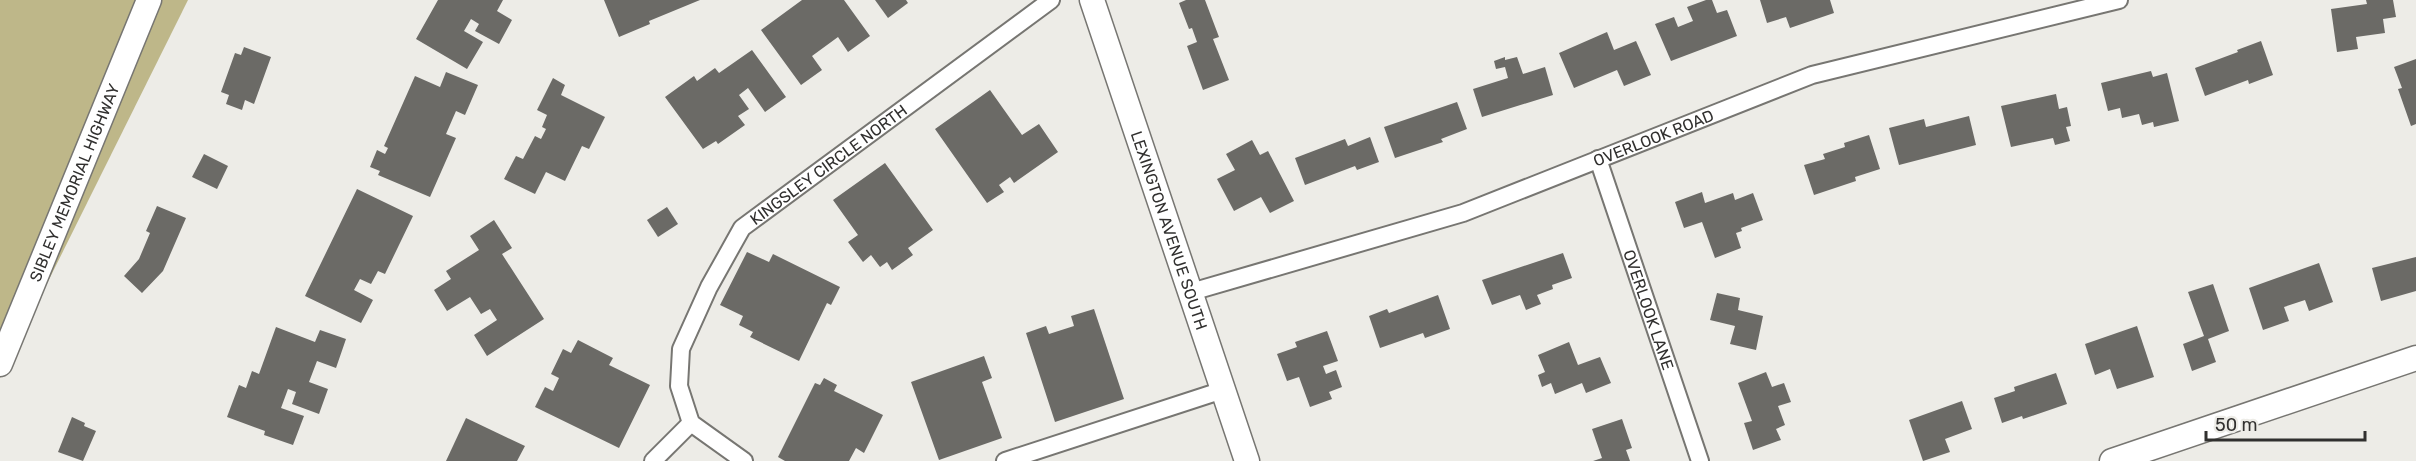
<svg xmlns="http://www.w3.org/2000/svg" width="2416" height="461" font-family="Rubik,sans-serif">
<rect width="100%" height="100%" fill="#edece7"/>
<path fill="#beb789" d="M 0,0 L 188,0 L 0,378 Z"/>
<g fill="#6b6a66">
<path d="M 438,0 L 503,0 L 497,11 L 512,20 L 499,44 L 475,31 L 479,24 L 471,19 L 464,31 L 483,42 L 467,69 L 416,39 Z"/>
<path d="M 604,0 L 700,0 L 649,21 L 650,24 L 619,37 Z"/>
<path d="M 802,0 L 844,0 L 870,36 L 848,52 L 838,37 L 812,56 L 822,70 L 801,85 L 761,30 Z"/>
<path d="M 875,0 L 906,0 L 908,3 L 888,18 Z"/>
<path d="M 1186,0 L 1205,0 L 1219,37 L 1213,39 L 1229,80 L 1203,90 L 1187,46 L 1197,42 L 1192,28 L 1189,29 L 1179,3 Z"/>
<path d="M 1706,0 L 1712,0 L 1717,13 L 1727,10 L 1737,36 L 1671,61 L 1655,24 L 1674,17 L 1678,27 L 1693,21 L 1687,7 Z"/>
<path d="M 1760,0 L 1830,0 L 1834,13 L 1790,28 L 1786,17 L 1767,23 Z"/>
<path d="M 2366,0 L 2393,0 L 2396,17 L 2383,19 L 2385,33 L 2356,37 L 2358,49 L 2337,52 L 2331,9 L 2367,4 Z"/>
<path d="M 1607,32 L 1614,50 L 1636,41 L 1651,75 L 1624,86 L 1617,70 L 1574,88 L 1559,53 Z"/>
<path d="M 2261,41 L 2273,75 L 2249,84 L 2248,80 L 2205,96 L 2195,68 L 2238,52 L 2237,50 Z"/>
<path d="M 244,47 L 271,57 L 254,104 L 245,100 L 242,110 L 226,104 L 229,95 L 221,92 L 235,53 L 241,55 Z"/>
<path d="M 752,50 L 786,97 L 765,112 L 748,88 L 739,95 L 749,109 L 738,116 L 745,125 L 718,144 L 716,141 L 703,149 L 665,97 L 694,76 L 697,81 L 715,68 L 719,73 Z"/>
<path d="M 1505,57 L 1505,60 L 1517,57 L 1523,74 L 1545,67 L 1553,95 L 1482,117 L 1473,89 L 1508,78 L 1505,67 L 1496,69 L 1494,61 Z"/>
<path d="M 2416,59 L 2416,124 L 2411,126 L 2398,89 L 2402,88 L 2394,67 Z"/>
<path d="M 2151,71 L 2153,77 L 2167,73 L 2179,121 L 2154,127 L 2153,122 L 2142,125 L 2139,114 L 2122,118 L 2120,108 L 2108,111 L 2101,83 Z"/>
<path d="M 446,72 L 478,85 L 465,115 L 456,111 L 446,134 L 456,138 L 430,197 L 378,175 L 380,171 L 370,167 L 377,150 L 385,154 L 388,148 L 384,146 L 415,76 L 440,87 Z"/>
<path d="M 553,78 L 565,85 L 561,95 L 605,117 L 589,149 L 582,146 L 565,181 L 546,172 L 535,194 L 504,179 L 516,156 L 523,159 L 535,136 L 541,139 L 546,129 L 542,127 L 547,115 L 537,110 Z"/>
<path d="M 990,90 L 1022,135 L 1039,124 L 1058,152 L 1014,183 L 1010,177 L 999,185 L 1004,192 L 987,203 L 935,129 Z"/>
<path d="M 2056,94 L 2059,109 L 2067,107 L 2071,126 L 2066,127 L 2070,141 L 2055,145 L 2053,138 L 2011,147 L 2001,106 Z"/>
<path d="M 1457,102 L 1467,129 L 1441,139 L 1443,142 L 1395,158 L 1384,127 Z"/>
<path d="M 1969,116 L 1976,145 L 1899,165 L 1889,128 L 1924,119 L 1926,127 Z"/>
<path d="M 1869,135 L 1880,169 L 1855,177 L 1856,181 L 1814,195 L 1804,165 L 1825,159 L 1823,154 L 1845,147 L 1844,143 Z"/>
<path d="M 1370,137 L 1379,162 L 1357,170 L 1355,166 L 1305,185 L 1295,158 L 1345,139 L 1348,146 Z"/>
<path d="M 1252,140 L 1260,155 L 1268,151 L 1294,201 L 1270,213 L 1261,197 L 1234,211 L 1217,179 L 1235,170 L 1226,154 Z"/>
<path d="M 204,154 L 228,166 L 217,189 L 192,177 Z"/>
<path d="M 885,163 L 933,230 L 908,248 L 913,255 L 892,270 L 887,262 L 880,267 L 871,255 L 863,262 L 848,242 L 858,235 L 833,200 Z"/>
<path d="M 357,189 L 413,216 L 385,274 L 378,271 L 371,284 L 360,279 L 354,290 L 373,300 L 361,323 L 305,296 Z"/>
<path d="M 1702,192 L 1705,203 L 1733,193 L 1735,200 L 1753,193 L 1763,220 L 1741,228 L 1742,231 L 1736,233 L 1741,248 L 1715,258 L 1702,222 L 1684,228 L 1675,202 Z"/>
<path d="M 157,206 L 186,218 L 163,271 L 142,293 L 124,276 L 139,259 L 150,233 L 146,231 Z"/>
<path d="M 667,207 L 678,224 L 658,237 L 647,220 Z"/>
<path d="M 494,220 L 512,248 L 502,254 L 544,319 L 487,356 L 474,335 L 497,320 L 490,309 L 481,314 L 470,297 L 447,311 L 434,290 L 451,279 L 446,271 L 479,250 L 470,236 Z"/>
<path d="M 747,252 L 769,262 L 773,254 L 840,287 L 831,305 L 827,303 L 799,361 L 750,337 L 753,332 L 739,325 L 743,316 L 720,305 Z"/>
<path d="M 1563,253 L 1572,278 L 1552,285 L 1553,289 L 1537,295 L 1541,304 L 1526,310 L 1520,295 L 1492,305 L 1482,280 Z"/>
<path d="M 2416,257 L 2416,291 L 2381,301 L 2372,268 Z"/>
<path d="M 2319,263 L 2333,302 L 2309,311 L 2305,300 L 2284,307 L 2289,321 L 2263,330 L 2249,288 Z"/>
<path d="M 2213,284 L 2229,331 L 2208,339 L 2216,362 L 2192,371 L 2183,344 L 2204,336 L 2188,292 Z"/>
<path d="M 1717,293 L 1740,298 L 1738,310 L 1763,316 L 1756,350 L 1730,344 L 1735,326 L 1710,320 Z"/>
<path d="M 1438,295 L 1450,329 L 1425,338 L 1423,333 L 1380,348 L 1369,316 L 1387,309 L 1389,313 Z"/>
<path d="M 1094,309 L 1124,399 L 1055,422 L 1026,333 L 1046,326 L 1049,334 L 1074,326 L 1071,316 Z"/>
<path d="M 2137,326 L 2154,377 L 2117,389 L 2110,369 L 2095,375 L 2085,344 Z"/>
<path d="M 276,327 L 315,342 L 320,330 L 346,339 L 336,368 L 317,361 L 309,382 L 328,389 L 319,414 L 292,404 L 296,392 L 288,389 L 281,408 L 304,416 L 293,445 L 264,435 L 265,431 L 227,417 L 239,385 L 246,388 L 252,371 L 259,374 Z"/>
<path d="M 1327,331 L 1338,361 L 1323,366 L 1326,374 L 1336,370 L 1342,387 L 1329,392 L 1332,399 L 1310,407 L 1299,377 L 1287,381 L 1277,354 L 1297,347 L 1295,342 Z"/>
<path d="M 578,340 L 613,358 L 609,365 L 650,385 L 619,448 L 535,407 L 545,387 L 553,391 L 559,378 L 551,374 L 563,349 L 571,353 Z"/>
<path d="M 1569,342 L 1578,365 L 1600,357 L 1611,383 L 1586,393 L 1582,383 L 1555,394 L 1551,383 L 1542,387 L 1538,375 L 1545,372 L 1538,355 Z"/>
<path d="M 984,356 L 992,378 L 982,382 L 1002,438 L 939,460 L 911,382 Z"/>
<path d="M 1766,372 L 1772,387 L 1784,383 L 1791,402 L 1778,406 L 1785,425 L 1776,429 L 1781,440 L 1753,450 L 1744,423 L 1752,421 L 1738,383 Z"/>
<path d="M 2056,373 L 2067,404 L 2023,419 L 2022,416 L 2002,423 L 1994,398 L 2015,391 L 2014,387 Z"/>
<path d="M 824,378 L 837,385 L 834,391 L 883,415 L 864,453 L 856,448 L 849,461 L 785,461 L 778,457 L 815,383 L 820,385 Z"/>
<path d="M 1962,401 L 1972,429 L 1945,439 L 1950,452 L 1923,461 L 1909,420 Z"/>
<path d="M 72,417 L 85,423 L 84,426 L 96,431 L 83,461 L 58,452 Z"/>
<path d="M 466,418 L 525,446 L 517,461 L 446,461 Z"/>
<path d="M 1622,419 L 1632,448 L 1626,450 L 1630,461 L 1593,461 L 1602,458 L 1592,429 Z"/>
</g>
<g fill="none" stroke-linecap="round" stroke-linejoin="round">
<g stroke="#777672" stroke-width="20">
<g id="street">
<path id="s1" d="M 1598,159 L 1700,461"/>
<path id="s2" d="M 1191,292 L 1463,213 L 1812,75 L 2119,0"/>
<path d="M 653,461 L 691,423"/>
<path id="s3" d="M 744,461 L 691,423 L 679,386 L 681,349 L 709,287 L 742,228 L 1051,0"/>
<path d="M 1005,461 L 1223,390"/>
</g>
</g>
<g stroke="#777672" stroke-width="27">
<g id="secondary">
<path id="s4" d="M 1092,0 L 1247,461"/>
<path id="s5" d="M 0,364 L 149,0"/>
<path d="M 2112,461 L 2416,358"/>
</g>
</g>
<use href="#street" stroke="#fff" stroke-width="16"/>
<use href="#secondary" stroke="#fff" stroke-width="24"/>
</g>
<g text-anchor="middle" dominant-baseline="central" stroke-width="6" stroke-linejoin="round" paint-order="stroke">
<g font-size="16" fill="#31302f" stroke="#edece7">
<text stroke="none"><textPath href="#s2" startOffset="488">OVERLOOK ROAD</textPath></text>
<text stroke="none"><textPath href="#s3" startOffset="384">KINGSLEY CIRCLE NORTH</textPath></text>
<text stroke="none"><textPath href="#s5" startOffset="196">SIBLEY MEMORIAL HIGHWAY</textPath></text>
<text stroke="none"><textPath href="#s4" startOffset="243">LEXINGTON AVENUE SOUTH</textPath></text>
<text stroke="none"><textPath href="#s1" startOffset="159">OVERLOOK LANE</textPath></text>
</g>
</g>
<path d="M2206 431v9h159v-9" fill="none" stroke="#31302f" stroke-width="3"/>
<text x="2215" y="431" font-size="18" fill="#31302f" stroke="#edece7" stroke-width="4.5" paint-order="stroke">50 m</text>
</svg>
